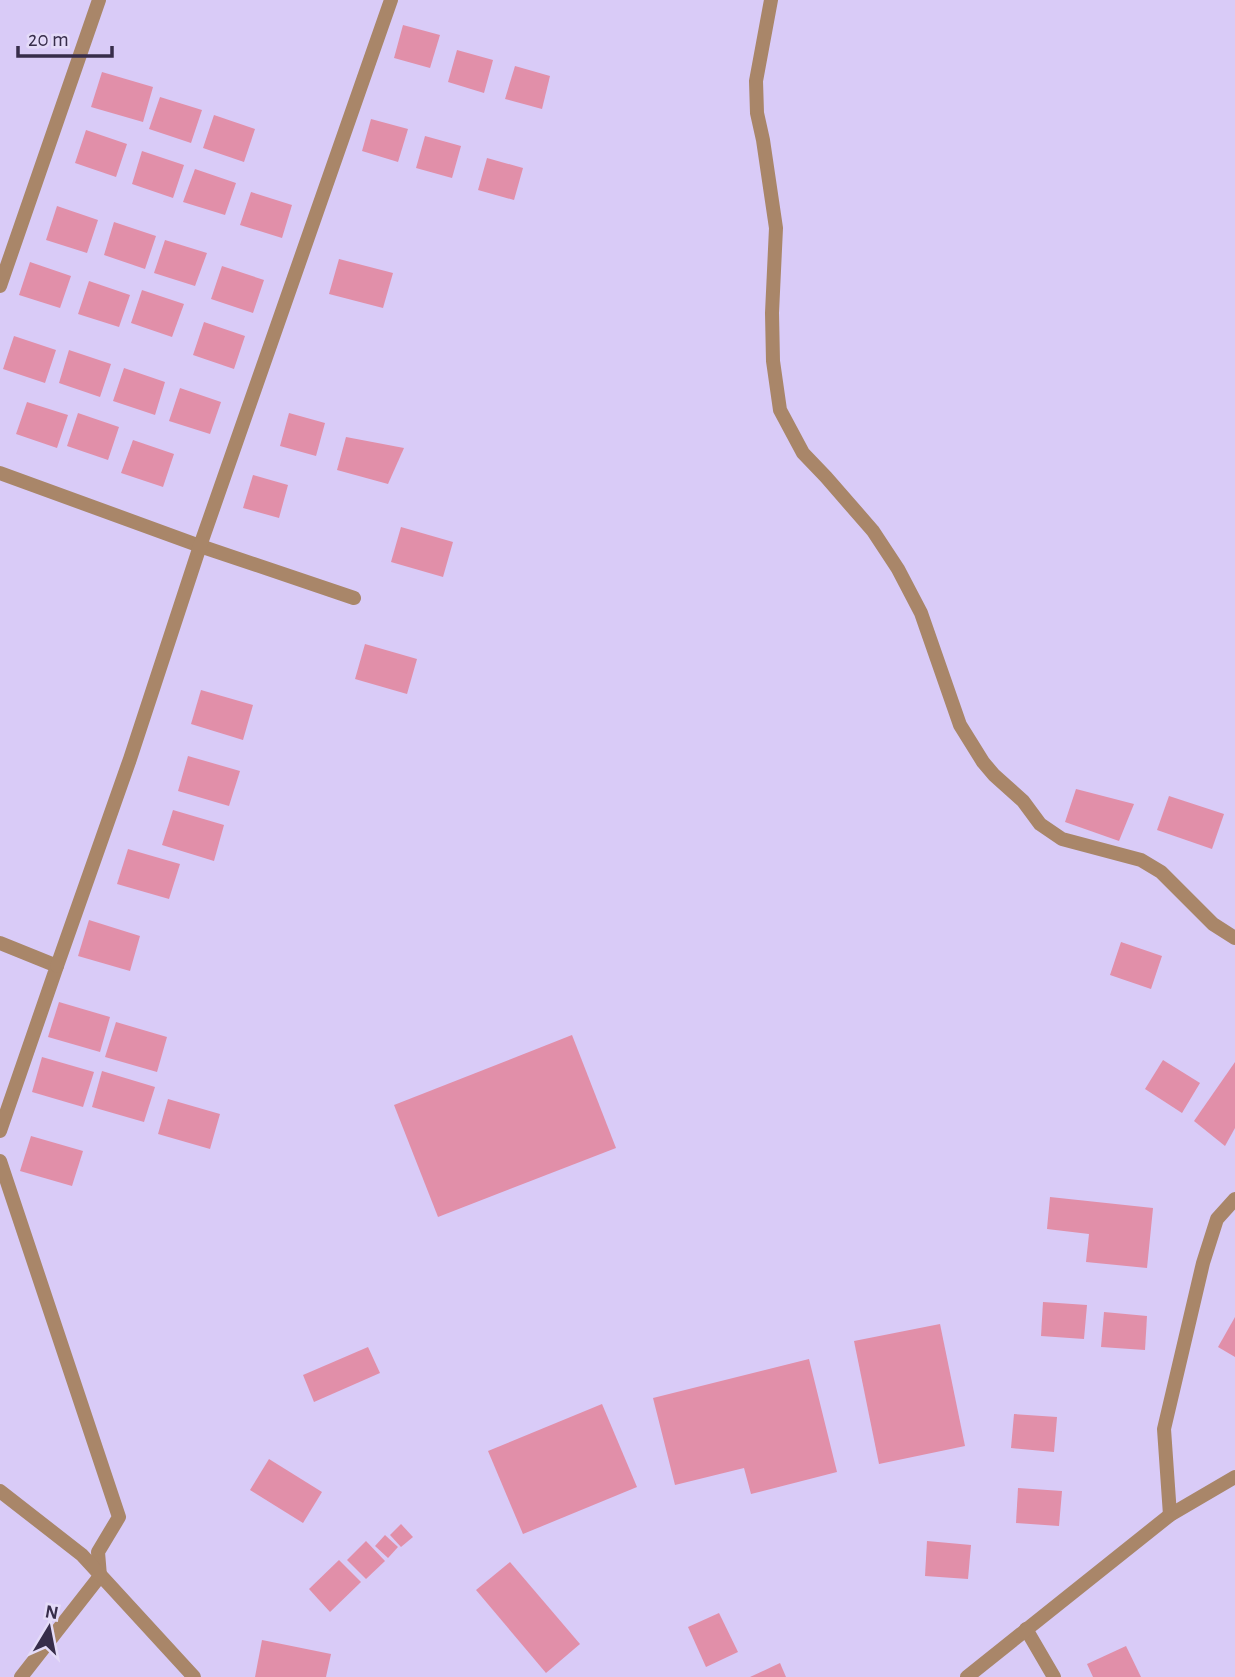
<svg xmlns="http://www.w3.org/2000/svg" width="1235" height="1677" font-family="'Alegreya Sans',sans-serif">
<rect width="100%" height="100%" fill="#d9cbf7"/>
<g fill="#e18fa9">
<path d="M 403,25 L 440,35 L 430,68 L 394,58 Z"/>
<path d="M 457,50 L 493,60 L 484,93 L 448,82 Z"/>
<path d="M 515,66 L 550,76 L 542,109 L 505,99 Z"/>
<path d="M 102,72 L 153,87 L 143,122 L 91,107 Z"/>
<path d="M 160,97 L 202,110 L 191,143 L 149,129 Z"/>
<path d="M 214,115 L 255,129 L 244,162 L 203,148 Z"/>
<path d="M 371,119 L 408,129 L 398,162 L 362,151 Z"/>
<path d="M 86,130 L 127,144 L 116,177 L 75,163 Z"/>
<path d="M 425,136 L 461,146 L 452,178 L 416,168 Z"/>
<path d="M 142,151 L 184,165 L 173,198 L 132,184 Z"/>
<path d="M 487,158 L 523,168 L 514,200 L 478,190 Z"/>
<path d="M 195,169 L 236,183 L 225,215 L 183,202 Z"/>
<path d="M 251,192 L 292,205 L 282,238 L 240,225 Z"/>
<path d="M 57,206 L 98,220 L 87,253 L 46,240 Z"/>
<path d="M 114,222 L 156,236 L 145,269 L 104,255 Z"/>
<path d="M 165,240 L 207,253 L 195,286 L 154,273 Z"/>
<path d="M 339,259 L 393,273 L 383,308 L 329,294 Z"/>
<path d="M 30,262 L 71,276 L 60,308 L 19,295 Z"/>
<path d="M 222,266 L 264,280 L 253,313 L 211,299 Z"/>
<path d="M 89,281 L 130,295 L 119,327 L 78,314 Z"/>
<path d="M 142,290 L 184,304 L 172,337 L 131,323 Z"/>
<path d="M 204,322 L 245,336 L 234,369 L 193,355 Z"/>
<path d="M 14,336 L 56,350 L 45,383 L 3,369 Z"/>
<path d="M 69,350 L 111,364 L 100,397 L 59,383 Z"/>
<path d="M 124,368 L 165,382 L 155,415 L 113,401 Z"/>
<path d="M 180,388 L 221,402 L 210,434 L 169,421 Z"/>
<path d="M 27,402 L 68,415 L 57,448 L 16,434 Z"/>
<path d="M 78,413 L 119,427 L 108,460 L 67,446 Z"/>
<path d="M 289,413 L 325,423 L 316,456 L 280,446 Z"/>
<path d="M 346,437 L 404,448 L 388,484 L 337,470 Z"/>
<path d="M 133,440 L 174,454 L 163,487 L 121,473 Z"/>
<path d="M 253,475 L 288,485 L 279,518 L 243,508 Z"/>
<path d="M 401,527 L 453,542 L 443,577 L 391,562 Z"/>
<path d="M 365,644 L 417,659 L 407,694 L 355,679 Z"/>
<path d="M 201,690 L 253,705 L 243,740 L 191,724 Z"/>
<path d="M 188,756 L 240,771 L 229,806 L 178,791 Z"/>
<path d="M 1076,789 L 1134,804 L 1119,841 L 1065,822 Z"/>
<path d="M 1169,796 L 1224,814 L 1212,849 L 1157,830 Z"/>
<path d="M 173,810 L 224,825 L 214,861 L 162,845 Z"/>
<path d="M 128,849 L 180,864 L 169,899 L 117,884 Z"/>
<path d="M 89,920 L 140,936 L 130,971 L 78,956 Z"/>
<path d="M 1121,942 L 1162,956 L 1151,989 L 1110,975 Z"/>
<path d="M 59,1002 L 110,1017 L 100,1052 L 48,1037 Z"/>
<path d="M 116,1022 L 167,1037 L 157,1072 L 105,1057 Z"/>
<path d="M 572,1035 L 616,1148 L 438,1217 L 394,1105 Z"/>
<path d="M 42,1057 L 94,1072 L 83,1107 L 32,1092 Z"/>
<path d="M 1163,1060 L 1200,1083 L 1182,1113 L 1145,1089 Z"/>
<path d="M 1235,1062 L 1235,1128 L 1225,1146 L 1194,1121 Z"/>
<path d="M 102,1071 L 155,1087 L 144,1122 L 92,1107 Z"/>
<path d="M 168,1099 L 220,1114 L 210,1149 L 158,1134 Z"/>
<path d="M 31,1136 L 83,1151 L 72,1186 L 20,1171 Z"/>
<path d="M 1050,1197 L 1153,1208 L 1147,1268 L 1086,1262 L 1089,1234 L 1047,1229 Z"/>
<path d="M 1043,1302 L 1087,1305 L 1084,1339 L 1041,1336 Z"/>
<path d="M 1104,1312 L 1147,1316 L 1145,1350 L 1101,1347 Z"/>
<path d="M 1235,1317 L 1235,1357 L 1218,1347 Z"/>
<path d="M 940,1324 L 965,1446 L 879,1464 L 854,1341 Z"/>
<path d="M 368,1347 L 380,1373 L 314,1402 L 303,1375 Z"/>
<path d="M 809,1359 L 837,1472 L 751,1494 L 744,1468 L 675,1485 L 653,1398 Z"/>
<path d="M 602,1404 L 637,1487 L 523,1534 L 488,1451 Z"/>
<path d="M 1014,1414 L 1057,1417 L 1054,1452 L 1011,1448 Z"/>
<path d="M 269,1459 L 322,1492 L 303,1523 L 250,1490 Z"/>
<path d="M 1018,1488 L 1062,1491 L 1059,1526 L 1016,1523 Z"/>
<path d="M 401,1524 L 413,1537 L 401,1547 L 390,1535 Z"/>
<path d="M 385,1535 L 398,1547 L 388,1558 L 375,1546 Z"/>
<path d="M 366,1541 L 385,1561 L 366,1579 L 347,1560 Z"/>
<path d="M 927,1541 L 971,1545 L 968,1579 L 925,1576 Z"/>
<path d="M 339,1560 L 361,1582 L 330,1612 L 309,1589 Z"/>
<path d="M 510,1562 L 580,1644 L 546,1673 L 476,1590 Z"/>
<path d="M 719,1613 L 738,1652 L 706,1667 L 688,1627 Z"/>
<path d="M 262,1640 L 331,1654 L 326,1677 L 255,1677 Z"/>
<path d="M 1126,1646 L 1141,1677 L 1093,1677 L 1087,1664 Z"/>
<path d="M 780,1663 L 786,1677 L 750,1677 Z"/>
</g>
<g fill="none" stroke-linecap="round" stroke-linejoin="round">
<g stroke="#a98669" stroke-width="14">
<path d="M 771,0 L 756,81 L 757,113 L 763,140 L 776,228 L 772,313 L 773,361 L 780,410 L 803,453 L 826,477 L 873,531 L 898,569 L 921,613 L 960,725 L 983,762 L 994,775 L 1023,801 L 1040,824 L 1062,839 L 1141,860 L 1161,872 L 1213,924 L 1235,938"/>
<path d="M 0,286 L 99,0"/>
<path d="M 0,473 L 200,546 L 354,598"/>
<path d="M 0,943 L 57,966 L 0,1131"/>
<path d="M 57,966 L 130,759 L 200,546 L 391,0"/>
<path d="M 0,1161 L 119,1517 L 98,1552 L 100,1576 L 21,1677"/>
<path d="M 0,1491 L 82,1555 L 194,1677"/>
<path d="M 1170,1515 L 1164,1429 L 1203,1263 L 1217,1219 L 1235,1199"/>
<path d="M 1026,1629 L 1054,1677"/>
<path d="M 967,1677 L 1170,1515 L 1235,1477"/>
</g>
</g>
<g transform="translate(49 1628) rotate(10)" stroke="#e4dbf8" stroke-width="5" paint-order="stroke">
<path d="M0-5L12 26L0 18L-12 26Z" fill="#372d4a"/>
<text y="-10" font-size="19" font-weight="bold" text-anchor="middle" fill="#372d4a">N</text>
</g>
<path d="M18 46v10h94v-10" fill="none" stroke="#372d4a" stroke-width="3.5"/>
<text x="28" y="46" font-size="21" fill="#372d4a" stroke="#e4dbf8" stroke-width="5" paint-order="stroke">20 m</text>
</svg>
